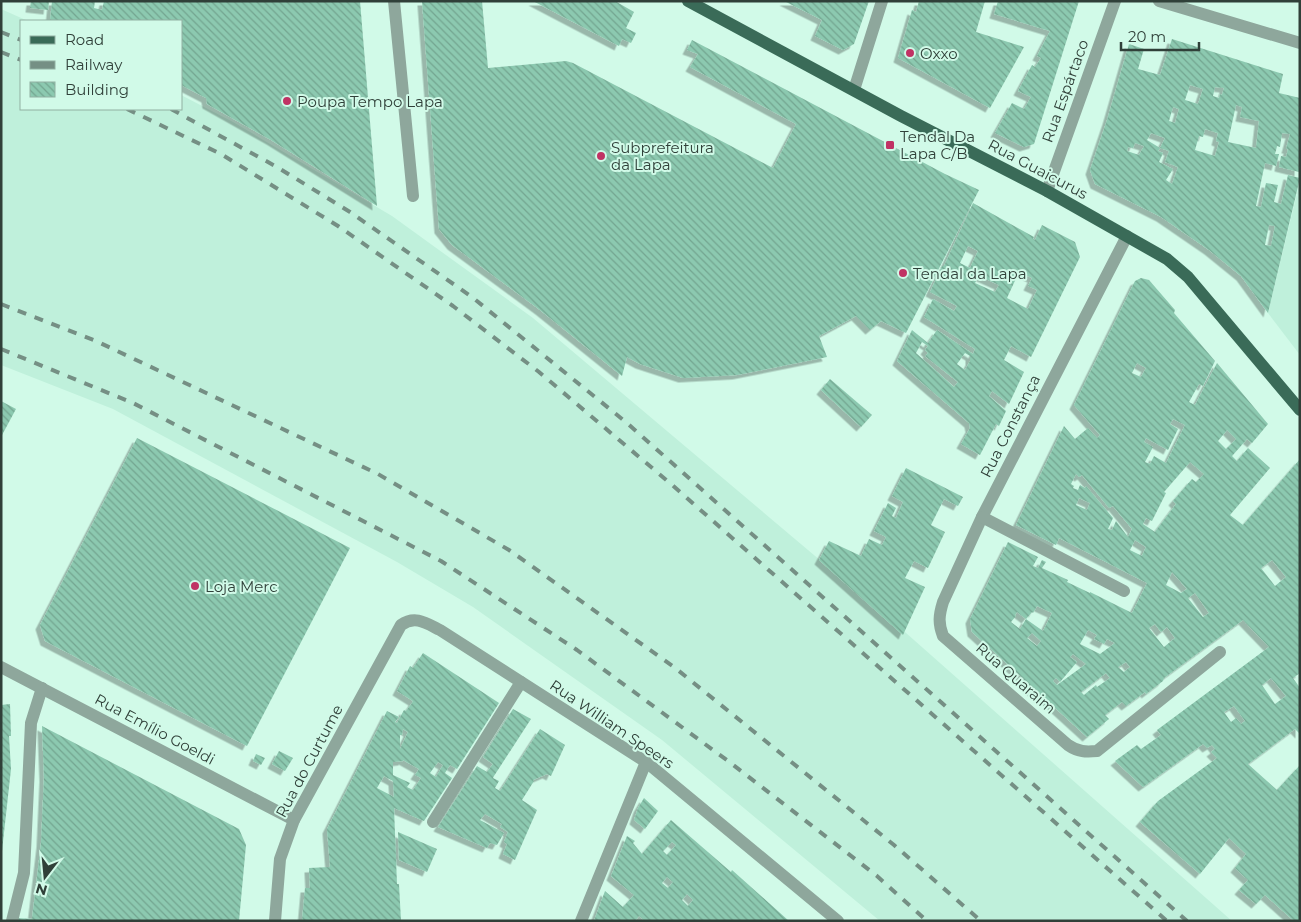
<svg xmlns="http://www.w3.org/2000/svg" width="1301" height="922" font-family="Montserrat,sans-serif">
<defs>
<pattern id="building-back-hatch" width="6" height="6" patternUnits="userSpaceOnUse" patternTransform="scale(1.25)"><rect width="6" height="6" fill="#8cc9b0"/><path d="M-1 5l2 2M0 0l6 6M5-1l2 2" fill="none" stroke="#73a590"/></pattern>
<filter id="shadow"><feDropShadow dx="-4.5" dy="4.5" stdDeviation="0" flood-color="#0004"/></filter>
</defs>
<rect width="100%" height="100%" fill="#d1fae8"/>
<g fill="#bff0db">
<path d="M 1,9 L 28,21 L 21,21 L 21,109 L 181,109 L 181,95 L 233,122 L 392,216 L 533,318 L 897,625 L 1232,921 L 880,921 L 662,740 L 473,607 L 397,562 L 113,409 L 1,365 Z"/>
<path d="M 1300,181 L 1300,355 L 1268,313 Z"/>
</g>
<g fill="url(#building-back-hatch)" fill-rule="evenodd" filter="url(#shadow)">
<path d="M 31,1 L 49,1 L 48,10 L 30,8 Z"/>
<path d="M 52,1 L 95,1 L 94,8 L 102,10 L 104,1 L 360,1 L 377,206 L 271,140 L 207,104 L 206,98 L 181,85 L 181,21 L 50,21 Z"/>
<path d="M 422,1 L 482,1 L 488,68 L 566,61 L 573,63 L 773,168 L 796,124 L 690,67 L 698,54 L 687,50 L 692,40 L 945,174 L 979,190 L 906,333 L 881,321 L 870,330 L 856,316 L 819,336 L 827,357 L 737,375 L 683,378 L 640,364 L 627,357 L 622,376 L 540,310 L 452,245 L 439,229 Z"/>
<path d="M 533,1 L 615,1 L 634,12 L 626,28 L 636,33 L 631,43 L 622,39 L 619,46 Z"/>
<path d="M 784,1 L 869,1 L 854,44 L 843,50 L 815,36 L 822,20 Z"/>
<path d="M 919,1 L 985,1 L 976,32 L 1024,47 L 990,108 L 898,58 L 912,10 L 916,12 Z"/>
<path d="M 998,1 L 1079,1 L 1034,144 L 1024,147 L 995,133 L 1012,103 L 1024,109 L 1031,97 L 1018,91 L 1032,65 L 1035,67 L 1041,58 L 1037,56 L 1050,31 L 994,14 Z"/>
<path d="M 1172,39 L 1283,74 L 1279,93 L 1300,98 L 1299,172 L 1279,167 L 1281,156 L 1286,157 L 1288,149 L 1286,149 L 1290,134 L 1282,133 L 1280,147 L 1277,146 L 1275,154 L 1279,154 L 1276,166 L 1265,163 L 1256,206 L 1261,207 L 1266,183 L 1278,185 L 1274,202 L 1281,204 L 1288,175 L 1300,178 L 1268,313 L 1241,276 L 1209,250 L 1161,217 L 1095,184 L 1090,170 L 1107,120 L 1129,44 L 1144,49 L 1138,69 L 1160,75 ZM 1190,85 L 1203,89 L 1198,104 L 1185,100 ZM 1215,87 L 1224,88 L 1222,95 L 1220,94 L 1219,98 L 1213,96 ZM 1236,105 L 1242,107 L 1240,117 L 1259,121 L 1256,148 L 1228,142 ZM 1173,107 L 1179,109 L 1175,123 L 1169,121 ZM 1205,129 L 1218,133 L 1216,141 L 1219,142 L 1215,156 L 1195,150 L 1199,136 L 1203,137 ZM 1151,133 L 1165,138 L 1160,148 L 1169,151 L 1165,162 L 1178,167 L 1172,184 L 1166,180 L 1173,169 L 1159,162 L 1163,153 L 1158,151 L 1160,148 L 1147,140 ZM 1135,143 L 1144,146 L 1139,155 L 1127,151 L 1128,147 L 1133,148 ZM 1269,225 L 1275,226 L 1271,246 L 1265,245 Z"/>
<path d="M 973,203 L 1034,237 L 1033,239 L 1035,240 L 1042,225 L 1075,242 L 1080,257 L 1031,357 L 1011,346 L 1004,360 L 1024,372 L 1009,404 L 992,391 L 989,396 L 1006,411 L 999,426 L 996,424 L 980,455 L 961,444 L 970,428 L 969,423 L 897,361 L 912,330 L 928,343 L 937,330 L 973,354 L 975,349 L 924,317 L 933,299 L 954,311 L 957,306 L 930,292 L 942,266 L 944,266 ZM 968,246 L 978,251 L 970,268 L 960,263 ZM 1019,272 L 1032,278 L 1028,286 L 1037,290 L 1028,309 L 1007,298 ZM 979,276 L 999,285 L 995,292 L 975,283 ZM 922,342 L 928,346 L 925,350 L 928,353 L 925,356 L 958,382 L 954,387 L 916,353 ZM 965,353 L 970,356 L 970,361 L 965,370 L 957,364 Z"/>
<path d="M 1141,278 L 1149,280 L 1175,310 L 1174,313 L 1215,361 L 1203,386 L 1199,384 L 1189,402 L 1195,405 L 1217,363 L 1268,424 L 1252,443 L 1247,439 L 1232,456 L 1237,461 L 1248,448 L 1270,468 L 1230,515 L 1243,525 L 1300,459 L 1300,673 L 1293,678 L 1300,688 L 1300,734 L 1295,729 L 1248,764 L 1277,790 L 1300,765 L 1300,921 L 1294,921 L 1265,895 L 1256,904 L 1239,890 L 1248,880 L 1235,868 L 1246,854 L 1229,838 L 1200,874 L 1140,822 L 1158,801 L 1217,758 L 1211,752 L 1215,749 L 1212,745 L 1207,748 L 1203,744 L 1143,787 L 1115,761 L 1137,745 L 1141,749 L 1161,735 L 1157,730 L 1269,647 L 1243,620 L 1164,678 L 1163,681 L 1146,694 L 1145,692 L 1126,706 L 1122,702 L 1105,715 L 1109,719 L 1087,737 L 1042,696 L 1039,698 L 1022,681 L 1024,679 L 972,632 L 970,619 L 1008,542 L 1038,557 L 1033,566 L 1038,568 L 1042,560 L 1046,562 L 1042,568 L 1068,580 L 1067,582 L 1090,593 L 1090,592 L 1132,613 L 1147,583 L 1059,538 L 1056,545 L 1016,525 L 1064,426 L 1075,439 L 1088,428 L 1097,438 L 1100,435 L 1074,405 L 1135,281 ZM 1137,363 L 1146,368 L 1141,377 L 1132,373 ZM 1173,419 L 1185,425 L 1166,463 L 1154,456 L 1150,464 L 1145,462 L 1153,447 L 1144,442 L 1146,438 L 1168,450 L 1178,429 L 1170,424 ZM 1227,430 L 1236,439 L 1226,449 L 1218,441 ZM 1190,462 L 1204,474 L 1196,482 L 1192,479 L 1173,501 L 1176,504 L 1155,532 L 1143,524 L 1146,518 L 1152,521 L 1166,493 L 1164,492 ZM 1076,474 L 1079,477 L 1082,475 L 1109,508 L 1113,506 L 1132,529 L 1128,537 L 1116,521 L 1112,530 L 1108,529 L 1113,518 L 1086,486 L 1085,488 L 1080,485 L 1078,490 L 1073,488 L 1074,486 L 1071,484 ZM 1079,498 L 1090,503 L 1087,510 L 1076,505 ZM 1135,540 L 1146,547 L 1142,556 L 1130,550 ZM 1272,560 L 1286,577 L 1275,586 L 1261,568 ZM 1172,572 L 1187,589 L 1181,593 L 1166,585 ZM 1195,593 L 1209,613 L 1203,617 L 1188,598 ZM 1037,606 L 1052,613 L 1043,631 L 1026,619 L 1032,612 L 1033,613 ZM 1017,612 L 1026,619 L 1020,629 L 1011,622 L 1016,616 L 1015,615 ZM 1155,624 L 1161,632 L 1167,627 L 1175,638 L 1164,647 L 1149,628 ZM 1088,630 L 1097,635 L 1094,639 L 1104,644 L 1107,639 L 1115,643 L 1100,654 L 1080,644 ZM 1032,633 L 1041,641 L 1037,646 L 1027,638 ZM 1073,654 L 1086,664 L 1057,685 L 1053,681 L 1056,678 L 1060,682 L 1077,662 L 1070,657 ZM 1126,662 L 1130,667 L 1124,672 L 1118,667 ZM 1106,673 L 1110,678 L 1097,687 L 1096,685 L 1084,695 L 1081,692 ZM 1271,678 L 1286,696 L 1275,704 L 1262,685 ZM 1234,706 L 1245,721 L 1241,724 L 1236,718 L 1231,722 L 1224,712 Z"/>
<path d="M 830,379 L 872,415 L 861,427 L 821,390 Z"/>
<path d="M 1,401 L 16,409 L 1,437 Z"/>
<path d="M 137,438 L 350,548 L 247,746 L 45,641 L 40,625 Z"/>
<path d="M 906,468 L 963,497 L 958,506 L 944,499 L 931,525 L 945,532 L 937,549 L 928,568 L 914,561 L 905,578 L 925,587 L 903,635 L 819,560 L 829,541 L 861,556 L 869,539 L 882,545 L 886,537 L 874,531 L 888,503 L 896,508 L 892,516 L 896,518 L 903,502 L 892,496 Z"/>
<path d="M 423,653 L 499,703 L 457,769 L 450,765 L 445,773 L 452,778 L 424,821 L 394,808 L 397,884 L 399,884 L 401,921 L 302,921 L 305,888 L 310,888 L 309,868 L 330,867 L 327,829 L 387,711 L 399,717 L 395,722 L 397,723 L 404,710 L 406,711 L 412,703 L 413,701 L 397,691 L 410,666 L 413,668 ZM 403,729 L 408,732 L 400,749 L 400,735 L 402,735 ZM 403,760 L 419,769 L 415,775 L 421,778 L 413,790 L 407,787 L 410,783 L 393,775 L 393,762 L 403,761 ZM 438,762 L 443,765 L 436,777 L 430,773 ZM 384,776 L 393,781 L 394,797 L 377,788 Z"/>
<path d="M 10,704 L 11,736 L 9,736 L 11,769 L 2,851 L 1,705 Z"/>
<path d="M 513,709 L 531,719 L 494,776 L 493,778 L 499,781 L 495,788 L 500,791 L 540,729 L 565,745 L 551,776 L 547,774 L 533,780 L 534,781 L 522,800 L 537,810 L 515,860 L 503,854 L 507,844 L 504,842 L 508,832 L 500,827 L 502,824 L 485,814 L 480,820 L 504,833 L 497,845 L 490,843 L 487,848 L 438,827 L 477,766 L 487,772 L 493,764 L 483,757 Z"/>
<path d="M 42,726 L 239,829 L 246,845 L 239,921 L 17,921 L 17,918 L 32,919 L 41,843 L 44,777 Z"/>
<path d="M 279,751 L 293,758 L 285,771 L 272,764 Z"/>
<path d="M 256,754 L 265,758 L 261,765 L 253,761 Z"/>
<path d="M 644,798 L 658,811 L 645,829 L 634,820 L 638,808 Z"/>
<path d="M 671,820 L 731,872 L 732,870 L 789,921 L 645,921 L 639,916 L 635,921 L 594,921 L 605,891 L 623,907 L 634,895 L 611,876 L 627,836 L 635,841 L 633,843 L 642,854 ZM 672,842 L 676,845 L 667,855 L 663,851 ZM 667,877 L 673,882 L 668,888 L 662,883 ZM 687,894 L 693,900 L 688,906 L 682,900 Z"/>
<path d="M 398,832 L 437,849 L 427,872 L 399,860 Z"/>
</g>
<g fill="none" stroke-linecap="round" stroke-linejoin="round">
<path stroke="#8ea79c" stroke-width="12" d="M 12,921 L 24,873 L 31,723 L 42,688"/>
<g stroke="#8ea79c" stroke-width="12">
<path d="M 394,1 L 413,196"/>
<path d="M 854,90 L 882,1"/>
<path d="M 1127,236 L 982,517 L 943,602 C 939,615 938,623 943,636 L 1068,745 C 1078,752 1086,752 1097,751 L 1220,652"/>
<path d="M 982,517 L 1124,591"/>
<path d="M 1,667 L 294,820"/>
<path d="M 433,822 L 521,682"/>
<path d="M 275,921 L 280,859 L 294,820 L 401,625 C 415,615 426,623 440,630 L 646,762 L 838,921"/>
<path d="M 581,921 L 646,762"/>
</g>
<g stroke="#8ea79c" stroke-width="12">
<path d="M 1159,1 L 1300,43"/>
<path d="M 1047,191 L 1115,1"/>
</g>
<path stroke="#3a6b58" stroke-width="12" d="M 688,1 L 901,116 L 1047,191 L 1167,259 L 1188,277 L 1300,410"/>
<g stroke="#758f84" stroke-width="4" stroke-dasharray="9 9" stroke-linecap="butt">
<path d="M 1,32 L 21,40"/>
<path d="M 1,52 L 21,60"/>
<path d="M 127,109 L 221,154 L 338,226 L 453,306 L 539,372 L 671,484 L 1167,921"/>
<path d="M 171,109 L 277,167 L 350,212 L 472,297 L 627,423 L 1187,921"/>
<path d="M 1,304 L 96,341 L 378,474 L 509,550 L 674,667 L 894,845 L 981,921"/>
<path d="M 1,349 L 133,403 L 441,561 L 577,650 L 728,761 L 877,876 L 927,921"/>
</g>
</g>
<g fill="#c03364" stroke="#d1fae8" stroke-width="2">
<circle cx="910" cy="53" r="5"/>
<circle cx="287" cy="101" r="5"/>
<rect x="885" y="140" width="10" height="10" rx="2.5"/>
<circle cx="601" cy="156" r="5"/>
<circle cx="903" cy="273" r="5"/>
<circle cx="195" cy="586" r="5"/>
</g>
<g text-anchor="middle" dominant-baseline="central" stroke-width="4" stroke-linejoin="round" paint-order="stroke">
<g font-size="15" fill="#304039" stroke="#d1fae8" text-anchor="start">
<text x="920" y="53">Oxxo</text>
<text x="297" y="101">Poupa Tempo Lapa</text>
<text x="900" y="136">Tendal Da<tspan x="900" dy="17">Lapa C/B</tspan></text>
<text x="611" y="147">Subprefeitura<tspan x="611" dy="17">da Lapa</tspan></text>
<text x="913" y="273">Tendal da Lapa</text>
<text x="205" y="586">Loja Merc</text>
</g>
<g font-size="15" fill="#304039" stroke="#d1fae8">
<text transform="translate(1065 91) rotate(-70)">Rua Espártaco</text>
<text transform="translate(1038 169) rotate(28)">Rua Guaicurus</text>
<text transform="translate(1010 426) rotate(-63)">Rua Constança</text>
<text transform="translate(1016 678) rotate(41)">Rua Quaraim</text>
<text transform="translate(612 724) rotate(34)">Rua William Speers</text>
<text transform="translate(155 729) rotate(28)">Rua Emílio Goeldi</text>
<text transform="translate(309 761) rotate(-62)">Rua do Curtume</text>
</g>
</g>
<rect width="1301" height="922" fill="none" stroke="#304039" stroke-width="5"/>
<rect x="20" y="20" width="162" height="90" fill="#d1fae8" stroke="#91b0a2"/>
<rect x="30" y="36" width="25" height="8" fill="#3a6b58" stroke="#91b0a2"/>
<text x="65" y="45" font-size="15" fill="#304039">Road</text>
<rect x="30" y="61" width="25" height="8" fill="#758f84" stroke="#91b0a2"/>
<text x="65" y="70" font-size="15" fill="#304039">Railway</text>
<rect x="30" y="82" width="25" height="15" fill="url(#building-back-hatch)" stroke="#91b0a2"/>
<text x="65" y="95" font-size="15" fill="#304039">Building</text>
<g transform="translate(45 877) rotate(196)" stroke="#d1fae8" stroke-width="4" paint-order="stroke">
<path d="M0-4L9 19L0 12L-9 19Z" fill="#304039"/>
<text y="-8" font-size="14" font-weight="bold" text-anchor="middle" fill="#304039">N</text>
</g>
<path d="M1121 42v8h78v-8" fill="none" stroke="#304039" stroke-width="2.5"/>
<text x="1128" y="42" font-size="15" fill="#304039" stroke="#d1fae8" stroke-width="4" paint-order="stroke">20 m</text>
</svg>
